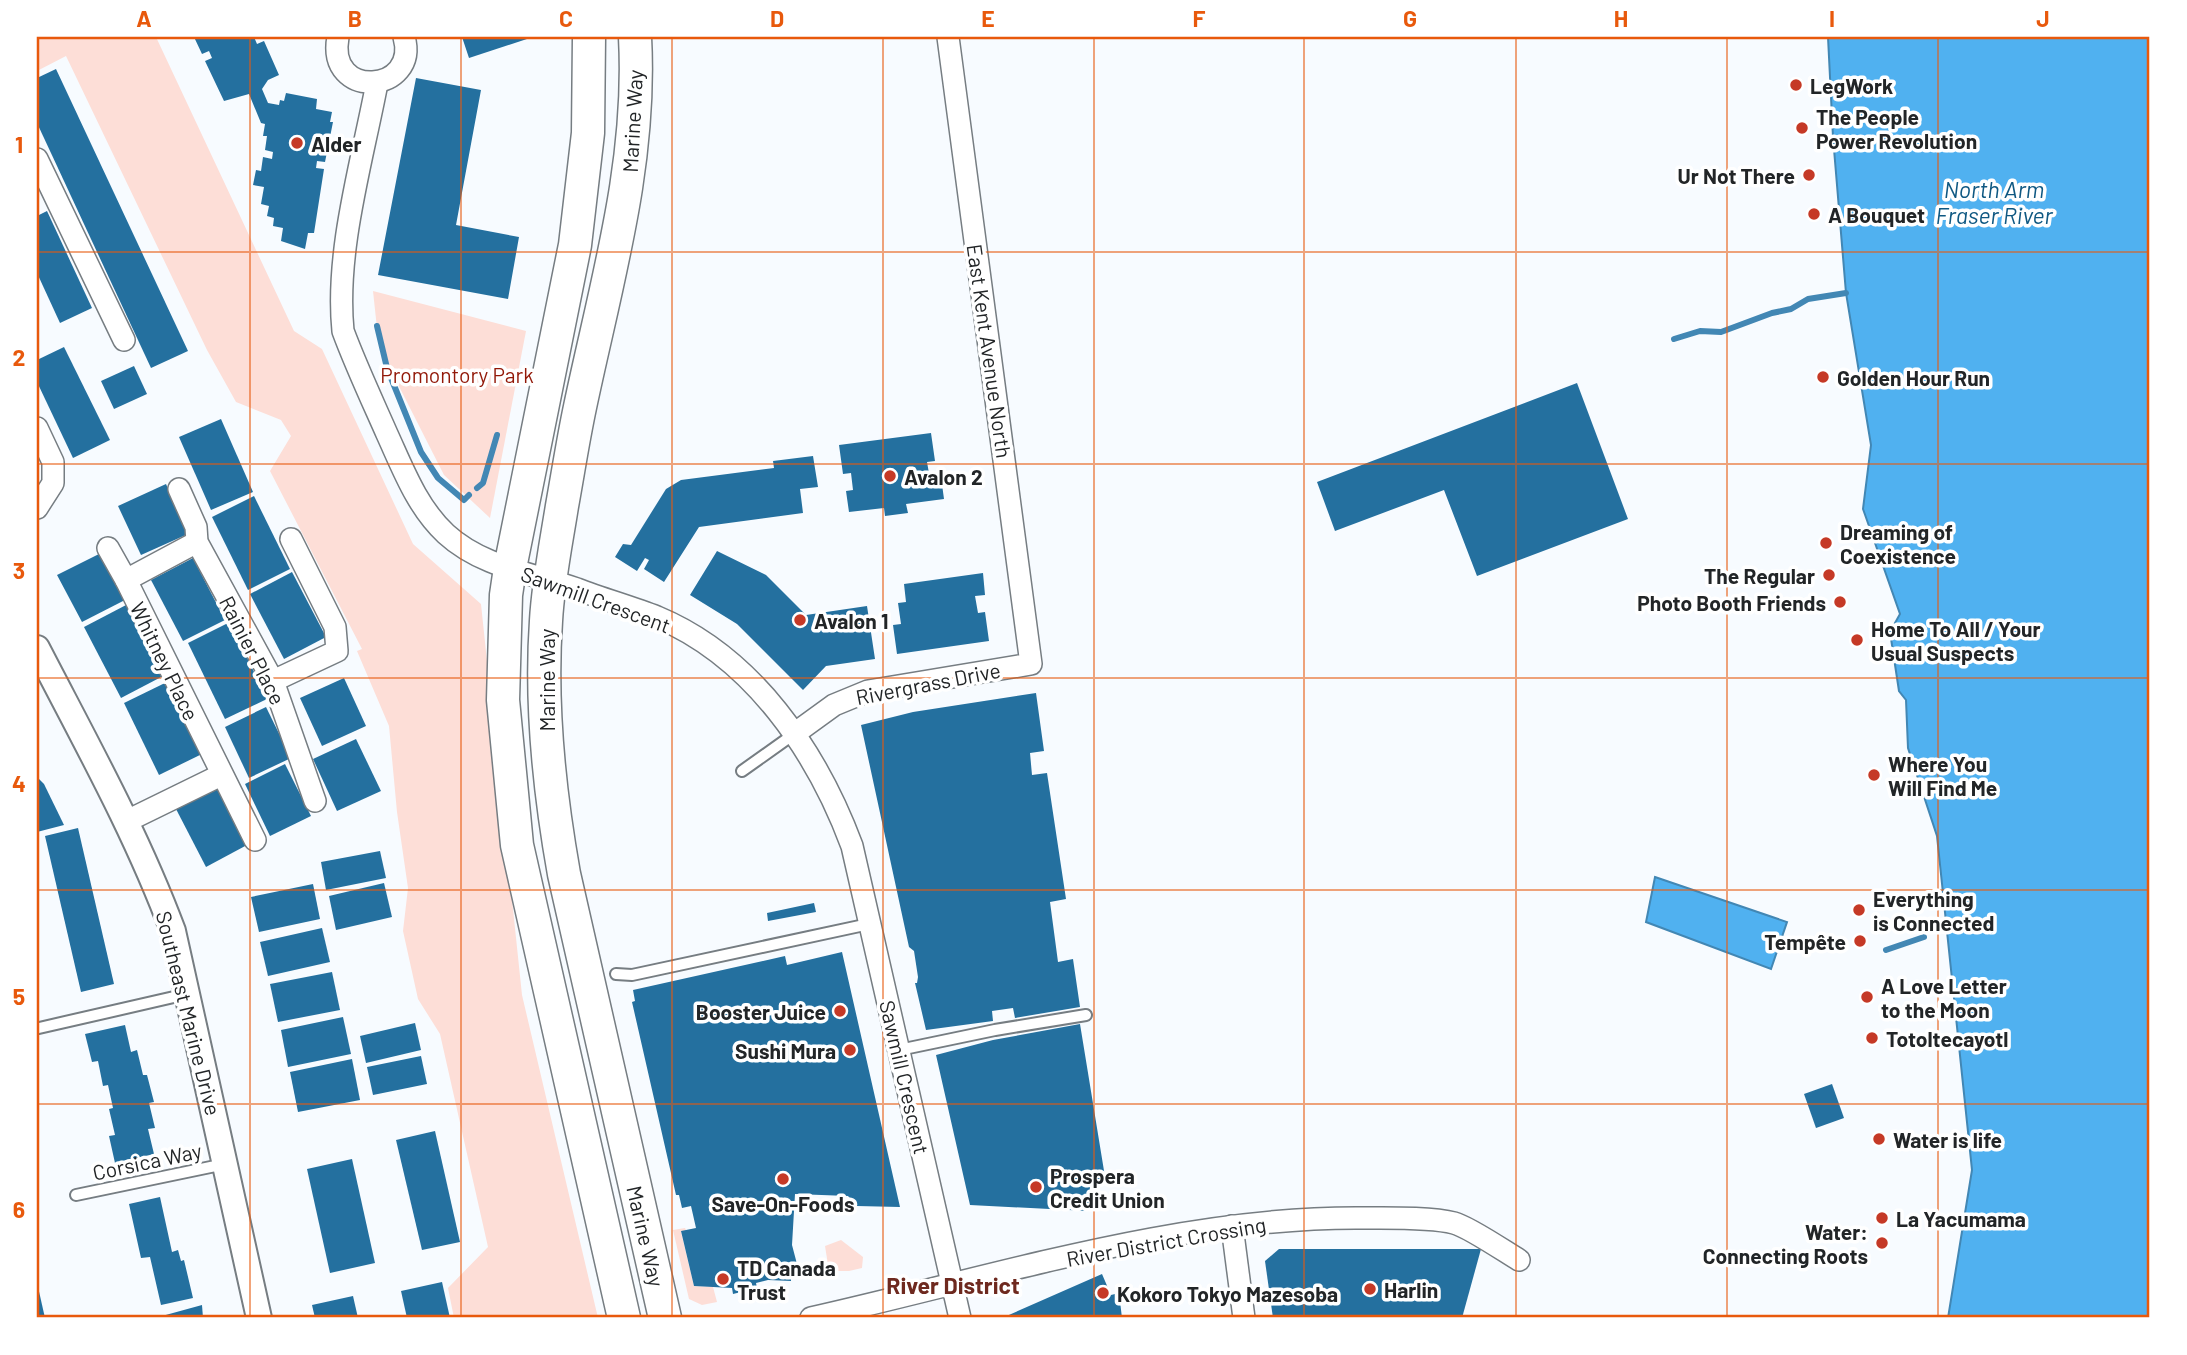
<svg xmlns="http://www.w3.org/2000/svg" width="2187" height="1355" font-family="Barlow,sans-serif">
<rect width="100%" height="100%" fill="#f7fbff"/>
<g fill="#fdded7">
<path d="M 37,37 L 156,37 L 294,331 L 322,349 L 413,544 L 481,604 L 522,995 L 598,1318 L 454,1318 L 448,1288 L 488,1247 L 440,1034 L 418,999 L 403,931 L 408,888 L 397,812 L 389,726 L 357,651 L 362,649 L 270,471 L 291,436 L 281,420 L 236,402 L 207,350 L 66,56 L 37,71 Z"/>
<path d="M 373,291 L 526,331 L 490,518 L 444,475 L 379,347 Z"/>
<path d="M 685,1228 L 686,1230 L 681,1232 L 694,1286 L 713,1287 L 717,1302 L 702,1305 L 689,1299 L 673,1230 Z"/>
<path d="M 841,1240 L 863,1257 L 862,1268 L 849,1271 L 829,1271 L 825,1246 Z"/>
</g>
<g fill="#50b1f0" stroke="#4287b4" stroke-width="2">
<path d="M 1828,37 L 2150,37 L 2150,1318 L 1948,1318 L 1972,1170 L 1937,836 L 1908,748 L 1906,700 L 1899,691 L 1890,632 L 1900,614 L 1863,509 L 1871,445 L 1846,293 L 1833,137 Z"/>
<path d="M 1655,877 L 1787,922 L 1771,969 L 1646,922 Z"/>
</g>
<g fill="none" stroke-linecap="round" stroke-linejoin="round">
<g stroke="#4287b4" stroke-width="6">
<path d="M 377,326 L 387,368 L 421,452 L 438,478 L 464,500 L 469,495"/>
<path d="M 1674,339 L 1700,331 L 1721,332 L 1772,313 L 1791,309 L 1808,299 L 1846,293"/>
<path d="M 477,488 L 483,483 L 497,435"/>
<path d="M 1886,950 L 1924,937"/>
</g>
</g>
<g fill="#24709f">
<path d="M 194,37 L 254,37 L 257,44 L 264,41 L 279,75 L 268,80 L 262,89 L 268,103 L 279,105 L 280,100 L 284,101 L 286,93 L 317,99 L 316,109 L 332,112 L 330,122 L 333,122 L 325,162 L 317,161 L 316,168 L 324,169 L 314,233 L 308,233 L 305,249 L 281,241 L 283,228 L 273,226 L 274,218 L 267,216 L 269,206 L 261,204 L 264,187 L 253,185 L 256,170 L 261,171 L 263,157 L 272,159 L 273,152 L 265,150 L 267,136 L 263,136 L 265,124 L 261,123 L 249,94 L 224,101 L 205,61 L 212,58 L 209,51 L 202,54 Z"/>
<path d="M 462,37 L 533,37 L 469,58 Z"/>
<path d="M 56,69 L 188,351 L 151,368 L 37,123 L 37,78 Z"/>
<path d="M 416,78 L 481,90 L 456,225 L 519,237 L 508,299 L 378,275 Z"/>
<path d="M 47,211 L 92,308 L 60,323 L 37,273 L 37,216 Z"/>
<path d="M 64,347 L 110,440 L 73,458 L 37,382 L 37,360 Z"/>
<path d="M 134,366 L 147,394 L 114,409 L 101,381 Z"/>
<path d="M 1577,383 L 1628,519 L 1477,576 L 1444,490 L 1335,531 L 1317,482 Z"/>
<path d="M 221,419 L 253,492 L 211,510 L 179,437 Z"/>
<path d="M 931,433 L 935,461 L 927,462 L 930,479 L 941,477 L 944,499 L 906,504 L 908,513 L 885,516 L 884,508 L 849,512 L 846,491 L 853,490 L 851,473 L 843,474 L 839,445 Z"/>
<path d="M 813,456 L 818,487 L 800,489 L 803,513 L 699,527 L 664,582 L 644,569 L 649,560 L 645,558 L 637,571 L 615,557 L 623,544 L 631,545 L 666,489 L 681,480 L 774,468 L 773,461 Z"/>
<path d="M 166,484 L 188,534 L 141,555 L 118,506 Z"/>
<path d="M 254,496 L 290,569 L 248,590 L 212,517 Z"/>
<path d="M 717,551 L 766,575 L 806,615 L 867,606 L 875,659 L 826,666 L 803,690 L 737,624 L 690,595 Z"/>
<path d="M 101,553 L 125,600 L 82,622 L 57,575 Z"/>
<path d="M 193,558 L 225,620 L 183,641 L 151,580 Z"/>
<path d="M 292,572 L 326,637 L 284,659 L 250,594 Z"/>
<path d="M 983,573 L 985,595 L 975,596 L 978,613 L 985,612 L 989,641 L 897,654 L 893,625 L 901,624 L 898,603 L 906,602 L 904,584 Z"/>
<path d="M 128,604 L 165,675 L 121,698 L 84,627 Z"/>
<path d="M 230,622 L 267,699 L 225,719 L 188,643 Z"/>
<path d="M 344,678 L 366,726 L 322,746 L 300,698 Z"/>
<path d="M 167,682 L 202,754 L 159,775 L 124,703 Z"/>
<path d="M 1036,693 L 1044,751 L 1030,753 L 1032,775 L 1047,773 L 1066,899 L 1050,902 L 1058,962 L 1073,959 L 1080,1007 L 1015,1018 L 1013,1008 L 992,1011 L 993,1021 L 926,1030 L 915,983 L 917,983 L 918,977 L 914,951 L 909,947 L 861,725 L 913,712 Z"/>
<path d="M 266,707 L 291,758 L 249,778 L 225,727 Z"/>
<path d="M 356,739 L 381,791 L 337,811 L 313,759 Z"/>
<path d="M 285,764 L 311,816 L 270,836 L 245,784 Z"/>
<path d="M 37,777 L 44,784 L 64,825 L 37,832 Z"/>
<path d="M 217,787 L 247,845 L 206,867 L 176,809 Z"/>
<path d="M 78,828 L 114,984 L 81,992 L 45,836 Z"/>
<path d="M 380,851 L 386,878 L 326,890 L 321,862 Z"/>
<path d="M 384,883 L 392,917 L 336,930 L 329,896 Z"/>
<path d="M 313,884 L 320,919 L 259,932 L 251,897 Z"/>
<path d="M 814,903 L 816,912 L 768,921 L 767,913 Z"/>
<path d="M 322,928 L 330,962 L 268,976 L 260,942 Z"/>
<path d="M 842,952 L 900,1207 L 857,1206 L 848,1196 L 795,1194 L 792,1245 L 797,1264 L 791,1266 L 791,1281 L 768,1280 L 756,1283 L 757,1288 L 733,1294 L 732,1288 L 694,1286 L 681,1231 L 696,1228 L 691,1206 L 682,1208 L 679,1195 L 676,1195 L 632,1002 L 635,1001 L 633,990 L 785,956 L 787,965 Z"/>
<path d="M 332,972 L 340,1010 L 278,1022 L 270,984 Z"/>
<path d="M 343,1017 L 351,1054 L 288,1067 L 281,1030 Z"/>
<path d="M 415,1023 L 421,1050 L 366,1063 L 360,1036 Z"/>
<path d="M 1080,1024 L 1106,1183 L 1090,1186 L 1088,1211 L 970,1205 L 936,1055 L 993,1040 Z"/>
<path d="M 125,1025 L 131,1052 L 137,1050 L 143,1075 L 147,1075 L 154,1102 L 149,1103 L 155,1128 L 148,1129 L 154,1154 L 115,1163 L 109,1136 L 115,1135 L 109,1109 L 113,1108 L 108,1085 L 103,1086 L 98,1061 L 92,1062 L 85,1034 Z"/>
<path d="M 421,1056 L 427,1084 L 373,1095 L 367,1067 Z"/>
<path d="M 352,1059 L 360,1100 L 298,1112 L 290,1072 Z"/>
<path d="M 1832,1084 L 1844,1118 L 1816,1128 L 1804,1094 Z"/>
<path d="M 435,1131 L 460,1242 L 422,1250 L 396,1140 Z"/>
<path d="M 352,1159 L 375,1263 L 330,1273 L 307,1169 Z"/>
<path d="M 160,1197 L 172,1252 L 178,1250 L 181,1261 L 184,1260 L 193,1298 L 161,1305 L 150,1257 L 141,1258 L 129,1204 Z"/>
<path d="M 1279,1249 L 1481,1249 L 1462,1318 L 1273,1318 L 1265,1261 Z"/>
<path d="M 1102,1274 L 1111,1295 L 1119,1293 L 1122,1318 L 1002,1318 Z"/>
<path d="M 442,1282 L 450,1318 L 407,1318 L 401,1291 Z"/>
<path d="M 37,1287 L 38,1287 L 45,1318 L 37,1318 Z"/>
<path d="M 353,1296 L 358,1318 L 315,1318 L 312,1305 Z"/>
<path d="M 202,1305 L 203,1318 L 162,1318 L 162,1316 Z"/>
</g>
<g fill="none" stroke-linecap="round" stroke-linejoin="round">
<g stroke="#767d82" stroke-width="14">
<g id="service">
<path d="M 742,771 L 794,734"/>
<path d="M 616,974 L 632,975 L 869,924"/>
<path d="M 39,1028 L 187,994"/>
<path d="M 899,1050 L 995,1030 L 1086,1015"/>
<path d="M 76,1195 L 225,1164"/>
</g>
</g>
<g stroke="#767d82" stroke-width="24">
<g id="minor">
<path d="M 338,37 C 326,101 420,93 404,37"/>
<path d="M 377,83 C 362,162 335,252 343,331 C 356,366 372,400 387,434 C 403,469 417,507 446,534 C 482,567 532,573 577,589 C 603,599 631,607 657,617 C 753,657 817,752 852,846 L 960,1318"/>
<path d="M 37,159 L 124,340"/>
<path d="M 37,428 L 53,462 L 53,483 L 37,508"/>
<path d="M 179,489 L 196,527 L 197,542 L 273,681 L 315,801"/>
<path d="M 108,548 L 126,580 L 255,840"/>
<path d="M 126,580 L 197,542"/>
<path d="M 273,681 L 337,651 L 335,627 L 291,539"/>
<path d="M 794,734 L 834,705 L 868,691 L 1031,664 L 948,37"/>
<path d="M 127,821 L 221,775"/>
<path d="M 1232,1226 L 1244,1318"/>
<path d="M 811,1318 C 990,1278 1180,1216 1364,1218 C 1388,1218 1432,1217 1454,1223 C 1469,1227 1504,1251 1519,1260"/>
</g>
</g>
<g stroke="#767d82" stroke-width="28">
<path id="tertiary" d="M 37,648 C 85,741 136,832 173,931 L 259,1318"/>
</g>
<g stroke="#767d82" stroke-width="35">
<g id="primary">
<path d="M 589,37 L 588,133 L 575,245 L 510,568 L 506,595 L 503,700 L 517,845 L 624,1318"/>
<path d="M 635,37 C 642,165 606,283 580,407 C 573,440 568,473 562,506 C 556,544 548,583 546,621 C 540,706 549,790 564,874 L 665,1318"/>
</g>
</g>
<use href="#service" stroke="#fff" stroke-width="10"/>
<use href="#minor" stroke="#fff" stroke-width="21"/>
<use href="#tertiary" stroke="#fff" stroke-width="24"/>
<use href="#primary" stroke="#fff" stroke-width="32"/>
</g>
<path fill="none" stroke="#e8590c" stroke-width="2" stroke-opacity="0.55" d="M 250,37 L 250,1318M 461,37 L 461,1318M 672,37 L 672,1318M 883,37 L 883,1318M 1094,37 L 1094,1318M 1304,37 L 1304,1318M 1516,37 L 1516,1318M 1727,37 L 1727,1318M 1938,37 L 1938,1318M 37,252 L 2150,252M 37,464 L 2150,464M 37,678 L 2150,678M 37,890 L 2150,890M 37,1104 L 2150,1104"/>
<g fill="#c53926" stroke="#fff" stroke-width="2.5">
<circle cx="1796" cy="85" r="7"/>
<circle cx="1802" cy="128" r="7"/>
<circle cx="297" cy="143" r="7"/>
<circle cx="1809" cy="175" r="7"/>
<circle cx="1814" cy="214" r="7"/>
<circle cx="1823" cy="377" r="7"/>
<circle cx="890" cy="476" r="7"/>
<circle cx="1826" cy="543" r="7"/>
<circle cx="1829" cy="575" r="7"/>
<circle cx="1840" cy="602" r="7"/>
<circle cx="800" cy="620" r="7"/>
<circle cx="1857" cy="640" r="7"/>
<circle cx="1874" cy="775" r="7"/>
<circle cx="1859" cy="910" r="7"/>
<circle cx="1860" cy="941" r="7"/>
<circle cx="1867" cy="997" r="7"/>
<circle cx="840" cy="1011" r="7"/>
<circle cx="1872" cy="1038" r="7"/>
<circle cx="850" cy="1050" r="7"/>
<circle cx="1879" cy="1139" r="7"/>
<circle cx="783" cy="1179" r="7"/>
<circle cx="1036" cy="1187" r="7"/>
<circle cx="1882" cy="1218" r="7"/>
<circle cx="1882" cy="1243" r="7"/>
<circle cx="723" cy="1279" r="7"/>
<circle cx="1370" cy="1289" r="7"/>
<circle cx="1103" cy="1293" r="7"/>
</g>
<g text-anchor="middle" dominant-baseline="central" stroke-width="7" stroke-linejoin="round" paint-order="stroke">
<g font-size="21" font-weight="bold" fill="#222527" stroke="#fff" text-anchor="start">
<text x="1810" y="85">LegWork</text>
<text x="1816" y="116">The People<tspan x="1816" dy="24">Power Revolution</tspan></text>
<text x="311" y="143">Alder</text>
<text x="1795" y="175" text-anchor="end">Ur Not There</text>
<text x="1828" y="214">A Bouquet</text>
<text x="1837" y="377">Golden Hour Run</text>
<text x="904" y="476">Avalon 2</text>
<text x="1840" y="531">Dreaming of<tspan x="1840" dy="24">Coexistence</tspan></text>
<text x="1815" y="575" text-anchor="end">The Regular</text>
<text x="1826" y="602" text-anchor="end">Photo Booth Friends</text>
<text x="814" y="620">Avalon 1</text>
<text x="1871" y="628">Home To All / Your<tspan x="1871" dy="24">Usual Suspects</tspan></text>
<text x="1888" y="763">Where You<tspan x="1888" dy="24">Will Find Me</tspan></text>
<text x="1873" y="898">Everything<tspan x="1873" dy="24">is Connected</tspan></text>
<text x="1846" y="941" text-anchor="end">Tempête</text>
<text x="1881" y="985">A Love Letter<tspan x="1881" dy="24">to the Moon</tspan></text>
<text x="826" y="1011" text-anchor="end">Booster Juice</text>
<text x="1886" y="1038">Totoltecayotl</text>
<text x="836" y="1050" text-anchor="end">Sushi Mura</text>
<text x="1893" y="1139">Water is life</text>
<text x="1050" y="1175">Prospera<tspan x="1050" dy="24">Credit Union</tspan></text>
<text x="783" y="1203" text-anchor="middle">Save-On-Foods</text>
<text x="1896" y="1218">La Yacumama</text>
<text x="1868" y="1231" text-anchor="end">Water:<tspan x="1868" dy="24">Connecting Roots</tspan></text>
<text x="737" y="1267">TD Canada<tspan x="737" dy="24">Trust</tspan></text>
<text x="1384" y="1289">Harlin</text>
<text x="1117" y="1293">Kokoro Tokyo Mazesoba</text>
</g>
<g font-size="21" fill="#222527" stroke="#fff">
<text transform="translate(632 121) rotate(-87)">Marine Way</text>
<text transform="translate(990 351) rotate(82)">East Kent Avenue North</text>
<text transform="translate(596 599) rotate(20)">Sawmill Crescent</text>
<text transform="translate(253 650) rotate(63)">Rainier Place</text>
<text transform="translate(165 661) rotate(64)">Whitney Place</text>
<text transform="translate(546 680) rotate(-90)">Marine Way</text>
<text transform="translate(928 683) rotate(-11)">Rivergrass Drive</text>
<text transform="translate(189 1013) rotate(76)">Southeast Marine Drive</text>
<text transform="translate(905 1077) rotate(77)">Sawmill Crescent</text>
<text transform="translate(147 1161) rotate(-12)">Corsica Way</text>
<text transform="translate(646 1236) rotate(77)">Marine Way</text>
<text transform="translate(1166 1241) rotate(-10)">River District Crossing</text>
</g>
<g font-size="21" fill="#921808" stroke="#fff">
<text x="457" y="374">Promontory Park</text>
</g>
<g font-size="23" font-style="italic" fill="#0f5882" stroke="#fff">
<text x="1994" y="189">North Arm<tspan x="1994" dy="26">Fraser River</tspan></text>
</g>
<g font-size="23" font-weight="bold" fill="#6e291f" stroke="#fff">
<text x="953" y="1285">River District</text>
</g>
</g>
<rect width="2187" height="1355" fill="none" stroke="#ffffff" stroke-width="77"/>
<rect x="38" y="38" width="2110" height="1278" fill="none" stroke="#e8590c" stroke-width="2.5"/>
<g font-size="23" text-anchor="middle" font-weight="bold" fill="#e8590c">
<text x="144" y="27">A</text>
<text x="355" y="27">B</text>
<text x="566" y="27">C</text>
<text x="777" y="27">D</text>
<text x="988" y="27">E</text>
<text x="1199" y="27">F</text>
<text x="1410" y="27">G</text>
<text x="1621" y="27">H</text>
<text x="1832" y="27">I</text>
<text x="2043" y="27">J</text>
<text x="19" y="153">1</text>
<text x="19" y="366">2</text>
<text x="19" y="579">3</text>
<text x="19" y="792">4</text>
<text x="19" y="1005">5</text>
<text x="19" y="1218">6</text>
</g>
</svg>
